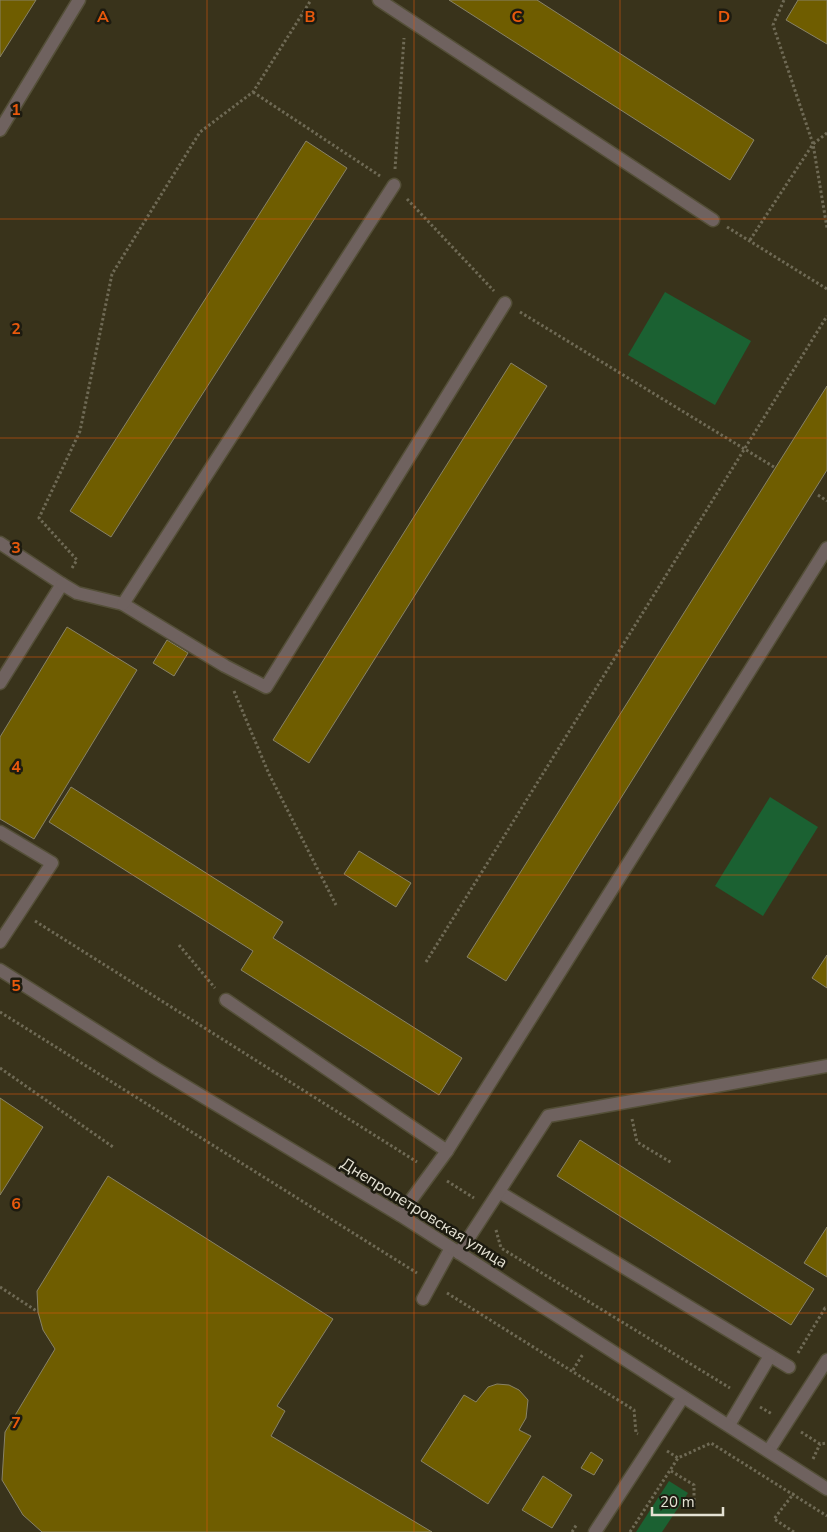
<svg xmlns="http://www.w3.org/2000/svg" width="827" height="1532" font-family="'Nunito Sans',sans-serif">
<rect width="100%" height="100%" fill="#39331b"/>
<g fill="#1b6132">
<path d="M 665,292 L 751,341 L 715,405 L 628,355 Z"/>
<path d="M 770,797 L 818,827 L 763,916 L 715,886 Z"/>
<path d="M 669,1481 L 688,1493 L 662,1532 L 636,1532 Z"/>
</g>
<g fill="#6f5d00" stroke="#888267">
<path d="M 0,0 L 36,0 L 0,57 Z"/>
<path d="M 449,0 L 537,0 L 754,140 L 730,180 Z"/>
<path d="M 798,0 L 827,0 L 827,44 L 786,20 Z"/>
<path d="M 306,141 L 347,168 L 111,537 L 70,511 Z"/>
<path d="M 511,363 L 547,386 L 309,763 L 273,740 Z"/>
<path d="M 827,386 L 827,470 L 506,981 L 467,957 Z"/>
<path d="M 67,627 L 137,670 L 34,839 L 0,819 L 0,737 Z"/>
<path d="M 167,640 L 188,653 L 174,676 L 153,663 Z"/>
<path d="M 71,787 L 283,922 L 273,938 L 462,1058 L 439,1095 L 241,970 L 253,951 L 49,822 Z"/>
<path d="M 359,851 L 411,883 L 396,907 L 344,874 Z"/>
<path d="M 827,955 L 827,988 L 812,978 Z"/>
<path d="M 0,1098 L 43,1127 L 0,1195 Z"/>
<path d="M 580,1140 L 814,1289 L 791,1325 L 557,1176 Z"/>
<path d="M 108,1176 L 333,1319 L 277,1406 L 285,1411 L 271,1436 L 432,1532 L 42,1532 L 23,1515 L 2,1480 L 5,1432 L 55,1349 L 43,1330 L 38,1312 L 37,1291 Z"/>
<path d="M 827,1227 L 827,1277 L 804,1263 Z"/>
<path d="M 497,1384 L 509,1385 L 519,1390 L 528,1400 L 526,1418 L 519,1430 L 531,1436 L 488,1504 L 421,1461 L 464,1395 L 476,1402 L 488,1387 Z"/>
<path d="M 591,1452 L 603,1460 L 594,1475 L 581,1468 Z"/>
<path d="M 543,1476 L 572,1495 L 552,1528 L 522,1510 Z"/>
</g>
<g fill="none" stroke-linecap="round" stroke-linejoin="round">
<g stroke="#544f38" stroke-width="15">
<g id="service">
<path d="M 379,0 L 713,220"/>
<path d="M 0,130 L 79,0"/>
<path d="M 0,543 L 62,584 L 0,683"/>
<path d="M 62,584 L 77,593 L 123,604 L 225,666 L 266,687 L 505,303"/>
<path d="M 123,604 L 394,185"/>
<path d="M 0,832 L 52,863 L 0,942"/>
<path d="M 226,1000 L 447,1151"/>
<path d="M 499,1192 L 789,1367"/>
<path d="M 400,1215 L 447,1151 L 827,548"/>
<path d="M 459,1253 L 548,1116 L 827,1066"/>
<path d="M 423,1299 L 451,1248"/>
<path d="M 729,1425 L 770,1356"/>
<path d="M 769,1450 L 827,1360"/>
</g>
</g>
<g stroke="#544f38" stroke-width="15">
<path id="minor" d="M 595,1532 L 683,1397"/>
</g>
<g stroke="#544f38" stroke-width="15">
<path id="tertiary" d="M 0,970 L 157,1069 L 400,1215 L 827,1489"/>
</g>
<g stroke="#6f6a55" stroke-width="3" stroke-dasharray="2.5 2.5" stroke-linecap="butt">
<path d="M 253,92 L 380,176"/>
<path d="M 827,133 L 813,144 L 827,228"/>
<path d="M 395,169 L 404,38"/>
<path d="M 407,199 L 494,291"/>
<path d="M 727,227 L 827,289"/>
<path d="M 750,240 L 813,144 L 773,25 L 784,0"/>
<path d="M 520,312 L 774,467"/>
<path d="M 818,495 L 827,501"/>
<path d="M 72,568 L 77,560 L 39,518 L 80,431 L 112,274 L 200,132 L 253,92 L 311,0"/>
<path d="M 234,691 L 269,774 L 336,905"/>
<path d="M 35,921 L 417,1162"/>
<path d="M 179,945 L 215,988"/>
<path d="M 426,962 L 827,316"/>
<path d="M 0,1012 L 417,1273"/>
<path d="M 0,1068 L 113,1147"/>
<path d="M 632,1119 L 637,1142 L 672,1163"/>
<path d="M 447,1181 L 474,1198"/>
<path d="M 496,1230 L 501,1248 L 730,1388"/>
<path d="M 0,1287 L 38,1312"/>
<path d="M 447,1293 L 634,1410 L 636,1433 L 638,1434"/>
<path d="M 798,1353 L 825,1308 L 827,1309"/>
<path d="M 573,1370 L 583,1354"/>
<path d="M 760,1407 L 772,1414"/>
<path d="M 801,1432 L 820,1444 L 827,1443"/>
<path d="M 667,1451 L 678,1458 L 711,1443 L 827,1516"/>
<path d="M 813,1459 L 820,1444"/>
<path d="M 671,1471 L 694,1485 L 694,1508"/>
<path d="M 572,1532 L 577,1524"/>
<path d="M 630,1532 L 678,1458"/>
<path d="M 794,1532 L 774,1519 L 794,1493"/>
</g>
<use href="#service" stroke="#6f625f" stroke-width="12"/>
<use href="#minor" stroke="#6f625f" stroke-width="12"/>
<use href="#tertiary" stroke="#6f625f" stroke-width="12"/>
</g>
<path fill="none" stroke="#e8590c" stroke-width="1" stroke-opacity="0.55" d="M 207,0 L 207,1532M 414,0 L 414,1532M 620,0 L 620,1532M 0,219 L 827,219M 0,438 L 827,438M 0,657 L 827,657M 0,875 L 827,875M 0,1094 L 827,1094M 0,1313 L 827,1313"/>
<g text-anchor="middle" dominant-baseline="central" stroke-width="5" stroke-linejoin="round" paint-order="stroke">
<g font-size="16" fill="#e4e1d3" stroke="#1d1b10">
<text transform="translate(424 1213) rotate(32)">Днепропетровская улица</text>
</g>
</g>
<g font-size="16" text-anchor="middle" font-weight="bold" fill="#e8590c" stroke="#1d1b10" stroke-width="5" stroke-linejoin="round" paint-order="stroke">
<text x="103" y="22">A</text>
<text x="310" y="22">B</text>
<text x="517" y="22">C</text>
<text x="724" y="22">D</text>
<text x="16" y="115">1</text>
<text x="16" y="334">2</text>
<text x="16" y="553">3</text>
<text x="16" y="772">4</text>
<text x="16" y="991">5</text>
<text x="16" y="1209">6</text>
<text x="16" y="1428">7</text>
</g>
<path d="M652 1507v8h71v-8" fill="none" stroke="#e4e1d3" stroke-width="2.5"/>
<text x="660" y="1507" font-size="15" fill="#e4e1d3" stroke="#1d1b10" stroke-width="4" paint-order="stroke">20 m</text>
</svg>
